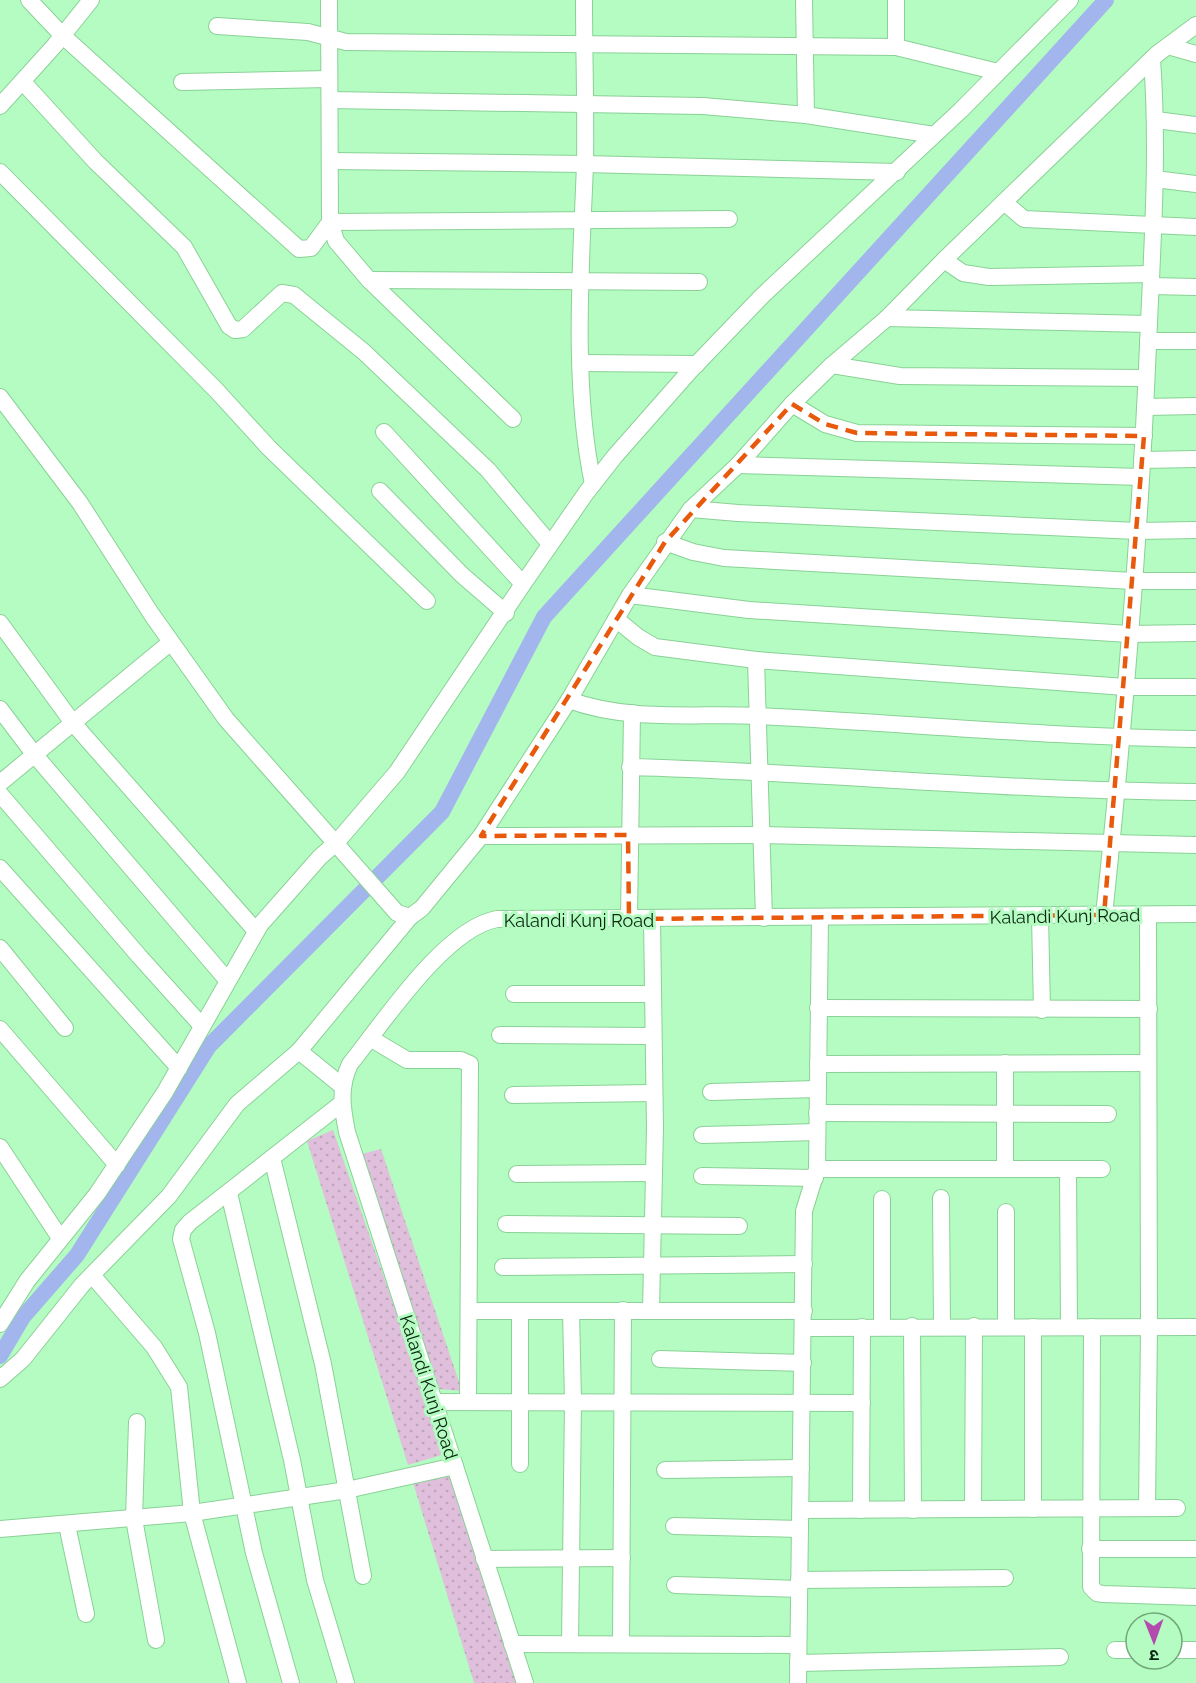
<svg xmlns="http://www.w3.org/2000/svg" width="1196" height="1683" font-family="Raleway,'Noto Sans Devanagari',sans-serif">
<defs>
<pattern id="grass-dots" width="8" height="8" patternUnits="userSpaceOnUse" patternTransform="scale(1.5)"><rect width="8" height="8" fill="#dfbfdb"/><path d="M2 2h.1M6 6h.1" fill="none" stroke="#bea4bb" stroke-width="1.8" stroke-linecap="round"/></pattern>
</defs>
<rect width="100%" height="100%" fill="#b4fcc1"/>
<g fill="url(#grass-dots)">
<path d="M 333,1130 L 445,1454 L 408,1465 L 307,1141 Z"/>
<path d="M 381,1149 L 462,1391 L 439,1389 L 433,1383 L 358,1155 Z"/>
<path d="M 449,1465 L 520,1683 L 474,1683 L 411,1476 Z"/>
</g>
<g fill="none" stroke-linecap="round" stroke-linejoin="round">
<path stroke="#a2b5ed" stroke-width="16" d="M 0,1356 L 23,1317 L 77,1255 L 209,1046 L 442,812 L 544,617 L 1106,0"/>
<g stroke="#8ad197" stroke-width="18">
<g id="minor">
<path d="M 29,0 L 63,36 L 299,249 L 311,248 L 330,222 L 729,219"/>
<path d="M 329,0 L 330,222 L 336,241 L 369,280 L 513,419"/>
<path d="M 584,0 C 584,55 586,110 585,165 C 581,267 572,384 593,484"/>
<path d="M 804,0 L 806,115"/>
<path d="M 896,0 L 896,47"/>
<path d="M 217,26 L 308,32 L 346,42 L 896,47 L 998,72"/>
<path d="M 1168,46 L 1196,54"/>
<path d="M 23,82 L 95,161 L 184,247 L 229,326 L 235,330 L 243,329 L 282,293 L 294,295 L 364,352 L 488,470 L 550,544"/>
<path d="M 182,82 L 329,79"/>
<path d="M 330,100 L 703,106 L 806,115 L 934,135"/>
<path d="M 0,106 L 55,45 L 91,0"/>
<path d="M 1156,120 L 1196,125"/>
<path d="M 331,161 L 585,164 L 897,172"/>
<path d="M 0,172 L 217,391 L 269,448 L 427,601"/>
<path d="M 1155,179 L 1196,184"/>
<path d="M 1004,202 L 1024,219 L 1196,227"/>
<path d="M 944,260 L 963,273 L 989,277 L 1151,274"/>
<path d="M 369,280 L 699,282"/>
<path d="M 1151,286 L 1196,287"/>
<path d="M 887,318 L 1149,324"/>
<path d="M 1148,341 L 1196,341"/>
<path d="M 582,363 L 697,364"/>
<path d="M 832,365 L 900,376 L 1146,378"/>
<path d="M 0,397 L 80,503 L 152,615 L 226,719 L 397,913 L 410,917 L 422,908 L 481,836 L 569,700 L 630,595 L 691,509 L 738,465 L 792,404 L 832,365 L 887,318 L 944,260 L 1157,54 L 1196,25"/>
<path d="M 792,404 L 825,424 L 857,433 L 1144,436"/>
<path d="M 1145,407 L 1196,406"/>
<path d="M 384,432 L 523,584"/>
<path d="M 1142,460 L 1196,459"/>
<path d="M 738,465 L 1141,477"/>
<path d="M 380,491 L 462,575 L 506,613"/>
<path d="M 691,509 L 738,513 L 1137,531 L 1196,530"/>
<path d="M 665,542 L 693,552 L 724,558 L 1133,581 L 1196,581"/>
<path d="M 630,595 L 749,610 L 1129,634 L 1196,633"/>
<path d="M 616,619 L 638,637 L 655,647 L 756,660 L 1125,687 L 1196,687"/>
<path d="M 0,623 L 73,723 L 256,931"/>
<path d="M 756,660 L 764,918"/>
<path d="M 569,700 C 628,722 697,713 759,716 C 905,723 1050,737 1196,739"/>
<path d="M 0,709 L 34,754 L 227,980"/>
<path d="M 630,767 C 819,772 1007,791 1196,792"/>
<path d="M 0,783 L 171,642"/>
<path d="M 0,794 L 139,956 L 202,1026"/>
<path d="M 481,836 L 761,835 L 1196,845"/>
<path d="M 0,868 L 179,1068"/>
<path d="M 1104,915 C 1124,726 1140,535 1148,345 C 1152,249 1159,155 1152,59"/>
<path d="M 1040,916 L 1042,1010"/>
<path d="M 629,919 L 632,713"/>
<path d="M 0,948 L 65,1028"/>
<path d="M 514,994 L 653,994"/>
<path d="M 818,1008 L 1149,1009"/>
<path d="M 0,1029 L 117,1165"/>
<path d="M 500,1035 L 653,1036"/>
<path d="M 370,1038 L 407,1060 L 461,1060 L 470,1064 L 468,1402"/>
<path d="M 299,1051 L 342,1086"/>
<path d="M 1005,1063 L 1005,1169"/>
<path d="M 818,1064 L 1148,1063"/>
<path d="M 711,1092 L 818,1089"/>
<path d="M 513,1095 L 653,1093"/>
<path d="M 817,1113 L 1108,1114"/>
<path d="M 702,1135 L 817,1132"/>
<path d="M 0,1147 L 60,1238"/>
<path d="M 272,1158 L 323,1364 L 363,1576"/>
<path d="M 817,1169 L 1102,1169"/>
<path d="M 1068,1169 L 1069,1327"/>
<path d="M 517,1174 L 653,1173"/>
<path d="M 702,1176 L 815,1178"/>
<path d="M 229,1193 L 292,1460 L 315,1580 L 346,1683"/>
<path d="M 941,1198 L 942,1326"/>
<path d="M 882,1199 L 882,1327"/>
<path d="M 506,1224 L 739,1226"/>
<path d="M 503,1267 L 804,1264"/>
<path d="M 92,1275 L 154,1347 L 179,1387 L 192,1513 L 238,1683"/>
<path d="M 651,1310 L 655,1128 L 652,920"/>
<path d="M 469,1311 L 804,1311"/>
<path d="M 0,1324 L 27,1281 L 97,1194 L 165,1092 L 260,925 L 320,857 L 336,843 L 397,772 L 523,584 L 586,493 L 615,456 L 689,372 L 762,296 L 961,110 L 1070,0"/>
<path d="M 912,1326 L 913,1510"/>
<path d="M 1006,1327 L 1006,1212"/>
<path d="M 1033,1327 L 1033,1509"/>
<path d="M 1092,1327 L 1091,1587 L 1097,1593 L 1103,1594 L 1196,1597"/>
<path d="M 804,1328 L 1196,1327"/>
<path d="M 660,1359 L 803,1363"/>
<path d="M 0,1379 L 23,1359 L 82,1285 L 169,1196 L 237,1104 L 299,1051 L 410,917"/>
<path d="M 433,1402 L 862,1403"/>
<path d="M 137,1422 L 134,1519 L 156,1640"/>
<path d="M 520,1464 L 520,1311"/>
<path d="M 665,1470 L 801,1468"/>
<path d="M 1147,1508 L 1149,1327 L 1148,915"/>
<path d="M 973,1509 L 974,1326"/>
<path d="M 801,1510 L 1177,1508"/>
<path d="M 861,1510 L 862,1327"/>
<path d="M 67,1525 L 86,1614"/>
<path d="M 674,1526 L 800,1529"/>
<path d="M 0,1529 L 192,1513 L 347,1490 L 455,1466"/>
<path d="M 1090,1549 L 1196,1549"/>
<path d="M 484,1559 L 622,1558"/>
<path d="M 799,1580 L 1005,1578"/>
<path d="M 675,1585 L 799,1589"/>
<path d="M 512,1644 L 798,1645"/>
<path d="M 570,1644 L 573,1402 L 571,1311"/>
<path d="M 621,1644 L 623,1310"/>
<path d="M 1115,1650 L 1136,1650"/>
<path d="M 1172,1650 L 1196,1650"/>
<path d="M 798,1663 L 1060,1657"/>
<path d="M 291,1683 L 254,1553 L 207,1333 L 181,1239 L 183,1230 L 190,1222 L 342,1103"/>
<path d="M 525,1683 L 347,1132 C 342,1107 339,1087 350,1064 C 383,1023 445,928 497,919 L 1196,914"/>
<path d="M 798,1683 L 804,1211 L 817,1169 L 820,918"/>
</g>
</g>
<use href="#minor" stroke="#fff" stroke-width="16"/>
</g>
<path fill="none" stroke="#e8590c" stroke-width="4.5" stroke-dasharray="12 8" stroke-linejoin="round" d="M 792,404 L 825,424 L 857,433 L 1144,436 L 1104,915 L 629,919 L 628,835 L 481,836 L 665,542 Z"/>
<g text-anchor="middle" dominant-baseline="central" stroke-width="6" stroke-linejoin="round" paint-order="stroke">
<g font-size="18" fill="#092711" stroke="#b4fcc1">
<text transform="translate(1065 916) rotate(-1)">Kalandi Kunj Road</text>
<text x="579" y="920">Kalandi Kunj Road</text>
<text transform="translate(429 1387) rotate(72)">Kalandi Kunj Road</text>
</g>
</g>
<g transform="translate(1154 1641) rotate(179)"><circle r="28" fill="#b4fcc1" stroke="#70a77b" stroke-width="1.5"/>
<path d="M0-4.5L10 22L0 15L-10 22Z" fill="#b34baf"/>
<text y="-9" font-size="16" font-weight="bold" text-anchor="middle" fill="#092711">उ</text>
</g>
</svg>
